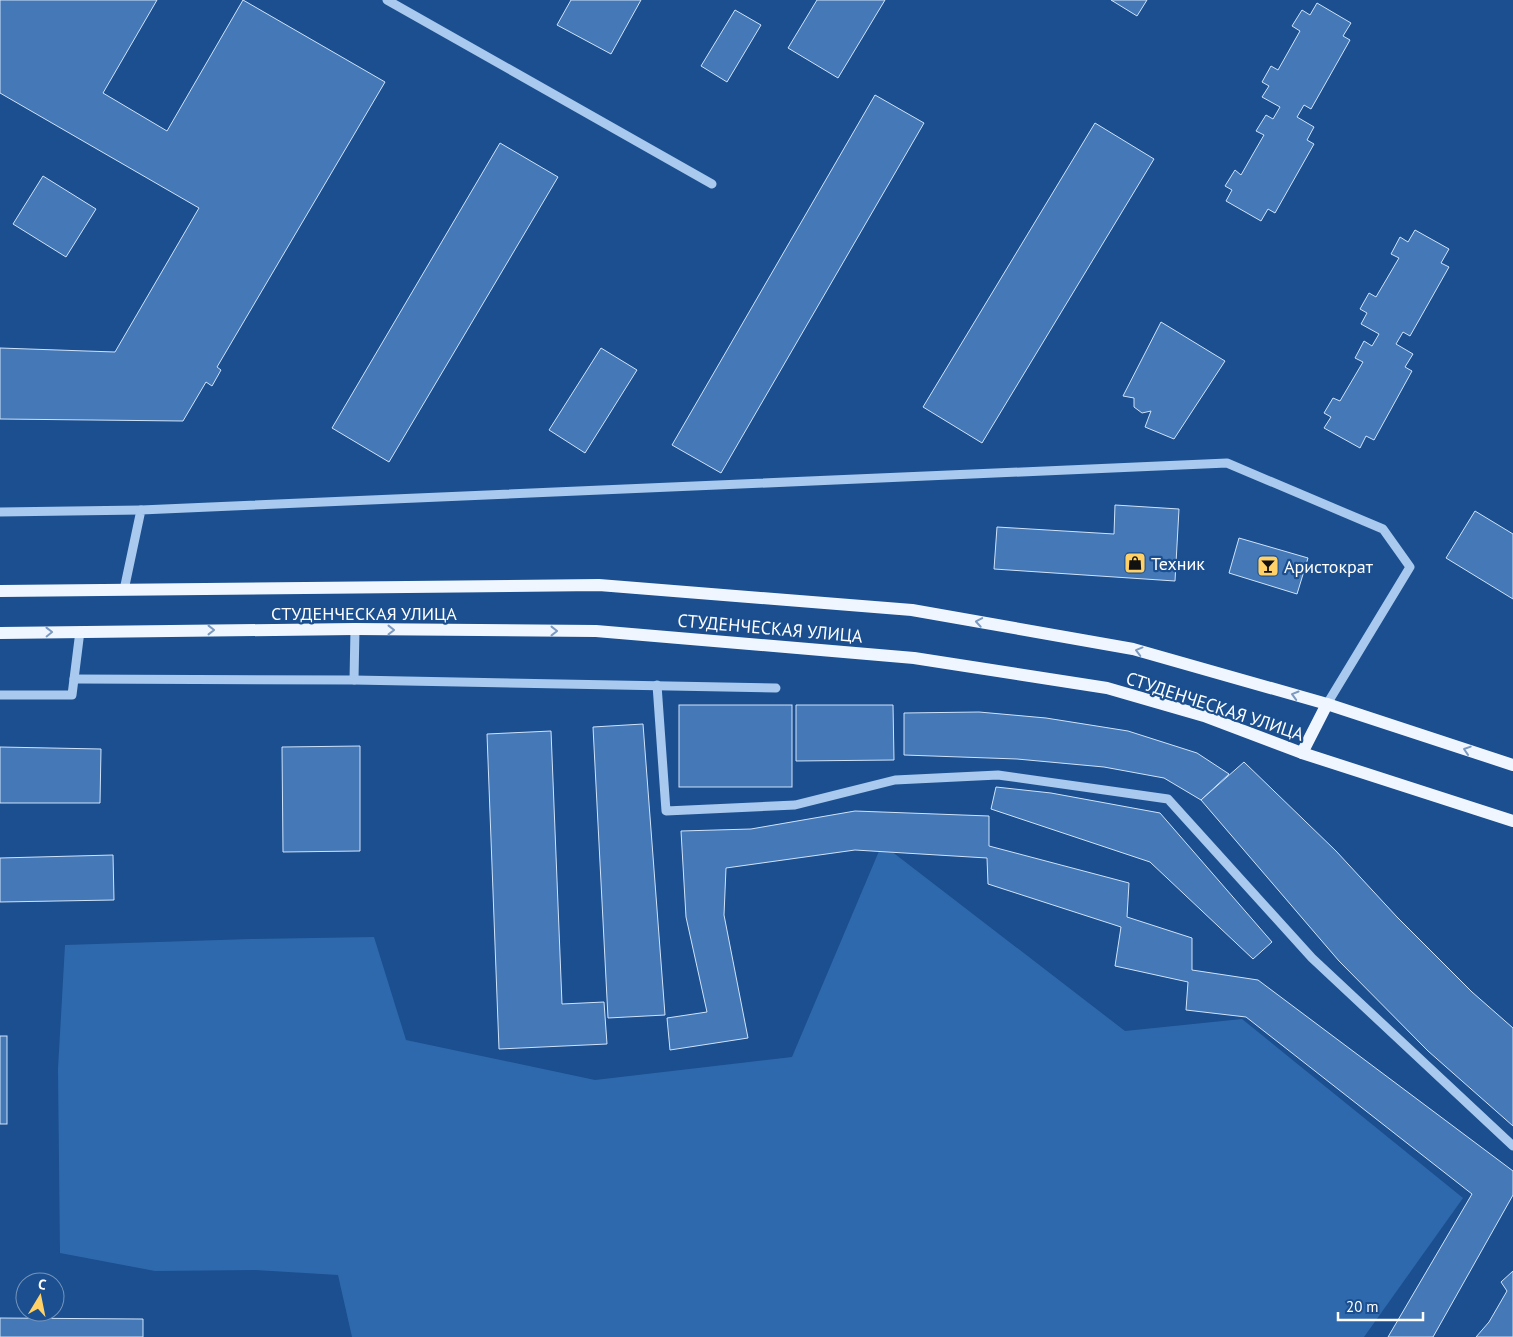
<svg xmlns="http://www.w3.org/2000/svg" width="1513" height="1337" font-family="'PT Sans',sans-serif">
<rect width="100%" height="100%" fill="#1b4f8f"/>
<path fill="#2e69ad" d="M 882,844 L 1125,1031 L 1242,1019 L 1463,1198 L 1364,1337 L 352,1337 L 338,1275 L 255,1270 L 155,1271 L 60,1253 L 58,1069 L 65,945 L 251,939 L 374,937 L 406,1040 L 595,1080 L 792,1057 Z"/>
<g fill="#4478b7" stroke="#cfe3fa">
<path d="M 0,0 L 157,0 L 103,93 L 167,131 L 243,0 L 385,82 L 217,367 L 221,370 L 212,386 L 206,382 L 183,421 L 0,419 L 0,348 L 115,352 L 199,208 L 0,93 Z"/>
<path d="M 571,0 L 641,0 L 611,54 L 557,25 Z"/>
<path d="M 817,0 L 885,0 L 838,78 L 788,48 Z"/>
<path d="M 1111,0 L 1147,0 L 1137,16 Z"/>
<path d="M 1317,3 L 1351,23 L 1343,36 L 1350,40 L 1311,109 L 1304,105 L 1297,117 L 1314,127 L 1307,140 L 1314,144 L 1275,213 L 1268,209 L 1261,221 L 1226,201 L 1232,190 L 1225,186 L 1235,170 L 1241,175 L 1253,154 L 1264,135 L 1256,131 L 1266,115 L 1273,119 L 1280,107 L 1262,97 L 1269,86 L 1262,82 L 1271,66 L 1278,70 L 1300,31 L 1292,26 L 1302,10 L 1310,15 Z"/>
<path d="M 735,10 L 761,25 L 727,82 L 701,66 Z"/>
<path d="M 875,95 L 924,123 L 721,473 L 672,445 Z"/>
<path d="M 1095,123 L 1154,159 L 982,443 L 923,407 Z"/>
<path d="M 500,143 L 558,177 L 389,462 L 332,428 Z"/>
<path d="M 43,176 L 96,209 L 66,257 L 13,224 Z"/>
<path d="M 1415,230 L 1449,249 L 1441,263 L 1449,267 L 1410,336 L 1403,332 L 1396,344 L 1413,354 L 1405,367 L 1412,371 L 1374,440 L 1366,436 L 1360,448 L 1324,428 L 1331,417 L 1324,413 L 1333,398 L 1340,401 L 1363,362 L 1355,358 L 1364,341 L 1372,346 L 1379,334 L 1361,324 L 1367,313 L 1360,309 L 1369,293 L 1376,297 L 1399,258 L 1391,254 L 1400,237 L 1408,242 Z"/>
<path d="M 1161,322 L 1225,361 L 1174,439 L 1145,427 L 1151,411 L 1142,413 L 1134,407 L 1134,398 L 1123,396 Z"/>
<path d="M 601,348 L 637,370 L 585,453 L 549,430 Z"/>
<path d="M 1115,505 L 1179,509 L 1175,581 L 994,569 L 997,527 L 1114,534 Z"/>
<path d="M 1475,511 L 1513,534 L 1513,599 L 1446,558 Z"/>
<path d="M 1239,538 L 1308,558 L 1297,594 L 1229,573 Z"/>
<rect x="679" y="705" width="113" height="82"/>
<path d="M 796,705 L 893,705 L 894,760 L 796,761 Z"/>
<path d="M 979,712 L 1046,718 L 1128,731 L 1197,753 L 1229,774 L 1201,800 L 1164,778 L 1104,767 L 1017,759 L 904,755 L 904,713 Z"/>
<path d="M 643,724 L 665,1015 L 608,1018 L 593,727 Z"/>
<path d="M 551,731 L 562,1004 L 604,1002 L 607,1044 L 499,1049 L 487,734 Z"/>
<path d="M 360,746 L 360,851 L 283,852 L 282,747 Z"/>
<path d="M 0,747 L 101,749 L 100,803 L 0,803 Z"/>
<path d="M 1244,762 L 1336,851 L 1397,917 L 1472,992 L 1513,1028 L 1513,1126 L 1428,1051 L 1339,961 L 1201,800 Z"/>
<path d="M 996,787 L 1051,793 L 1160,813 L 1272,942 L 1253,959 L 1150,862 L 991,809 Z"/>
<path d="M 855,811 L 989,816 L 989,846 L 1129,883 L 1127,917 L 1192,938 L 1192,970 L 1258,980 L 1513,1171 L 1513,1195 L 1433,1337 L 1388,1337 L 1472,1194 L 1246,1017 L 1186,1010 L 1188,982 L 1115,966 L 1121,927 L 988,884 L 987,858 L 855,850 L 726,868 L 724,915 L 748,1038 L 670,1050 L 667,1018 L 707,1012 L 686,917 L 681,831 L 751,829 Z"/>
<path d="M 113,855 L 114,900 L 0,902 L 0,858 Z"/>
<rect x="0" y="1036" width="7" height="88"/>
<path d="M 1513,1271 L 1513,1337 L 1476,1337 L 1489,1322 L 1507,1291 L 1501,1282 Z"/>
<path d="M 0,1318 L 143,1319 L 143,1337 L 0,1337 Z"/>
</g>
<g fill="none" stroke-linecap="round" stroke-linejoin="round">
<g stroke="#a9c9ee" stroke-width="9">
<path d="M 387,0 L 712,184"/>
<path d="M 0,512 L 141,510"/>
<path d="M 124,590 L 141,510 L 1227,463 L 1383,529 L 1410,567 L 1327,704"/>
<path d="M 74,679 L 354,680 L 355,629"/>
<path d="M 354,680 L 776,688"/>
<path d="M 657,685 L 666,811 L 795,805 L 895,780 L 998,775 L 1168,799 L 1312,958 L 1513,1146"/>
<path d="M 0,695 L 72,695 L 80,631"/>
</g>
<g stroke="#f0f6ff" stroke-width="12">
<path d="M 0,591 L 599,585 L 912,610 L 1133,649 L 1327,704 L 1513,765"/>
<path d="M 0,633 L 355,629 L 596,631 L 914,658 L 1107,688 L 1204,716 L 1302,753 L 1513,821"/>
<path d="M 1302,753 L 1327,704"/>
</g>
</g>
<defs><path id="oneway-chevron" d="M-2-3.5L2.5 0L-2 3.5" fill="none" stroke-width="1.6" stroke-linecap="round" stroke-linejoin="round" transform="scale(1.25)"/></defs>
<g stroke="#7b9ac1">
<use href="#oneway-chevron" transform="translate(979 622) rotate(-170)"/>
<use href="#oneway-chevron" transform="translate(211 630)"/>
<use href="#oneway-chevron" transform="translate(391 630)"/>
<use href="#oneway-chevron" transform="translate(554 631)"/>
<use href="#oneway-chevron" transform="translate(49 632) rotate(-1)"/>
<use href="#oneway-chevron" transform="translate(1139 651) rotate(-165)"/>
<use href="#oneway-chevron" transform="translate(1295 695) rotate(-164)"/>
<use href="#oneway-chevron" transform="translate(1467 750) rotate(-162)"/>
</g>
<defs>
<g id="shop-square" transform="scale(1.125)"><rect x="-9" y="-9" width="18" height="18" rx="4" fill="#ffd166" stroke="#1b4f8f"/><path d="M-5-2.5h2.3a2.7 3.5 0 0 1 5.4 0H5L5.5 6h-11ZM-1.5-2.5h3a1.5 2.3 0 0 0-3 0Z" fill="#111"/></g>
<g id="bar-square" transform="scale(1.125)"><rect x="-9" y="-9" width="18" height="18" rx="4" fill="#ffd166" stroke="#1b4f8f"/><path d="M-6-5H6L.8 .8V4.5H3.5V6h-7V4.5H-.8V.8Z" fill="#111"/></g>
</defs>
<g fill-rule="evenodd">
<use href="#shop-square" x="1135" y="563"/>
<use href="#bar-square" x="1268" y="566"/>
</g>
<g text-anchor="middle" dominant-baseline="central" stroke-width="4.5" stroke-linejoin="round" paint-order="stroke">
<g font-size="18" fill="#fff" stroke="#1b4f8f" text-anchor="start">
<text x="1151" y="563">Техник</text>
<text x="1284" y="566">Аристократ</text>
</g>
<g font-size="18" fill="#fff" stroke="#1b4f8f">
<text x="364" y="613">СТУДЕНЧЕСКАЯ УЛИЦА</text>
<text transform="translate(770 628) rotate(5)">СТУДЕНЧЕСКАЯ УЛИЦА</text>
<text transform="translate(1215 706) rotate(18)">СТУДЕНЧЕСКАЯ УЛИЦА</text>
</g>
</g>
<g transform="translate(40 1297) rotate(10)"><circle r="24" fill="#1b4f8f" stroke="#7695bc"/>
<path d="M0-4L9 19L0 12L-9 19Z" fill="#ffd166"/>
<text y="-8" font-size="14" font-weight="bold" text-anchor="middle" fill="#ffffff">С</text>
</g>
<path d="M1338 1312v8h85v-8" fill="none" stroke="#ffffff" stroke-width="2.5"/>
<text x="1346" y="1312" font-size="15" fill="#ffffff" stroke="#1b4f8f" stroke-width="4" paint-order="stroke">20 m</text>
</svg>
